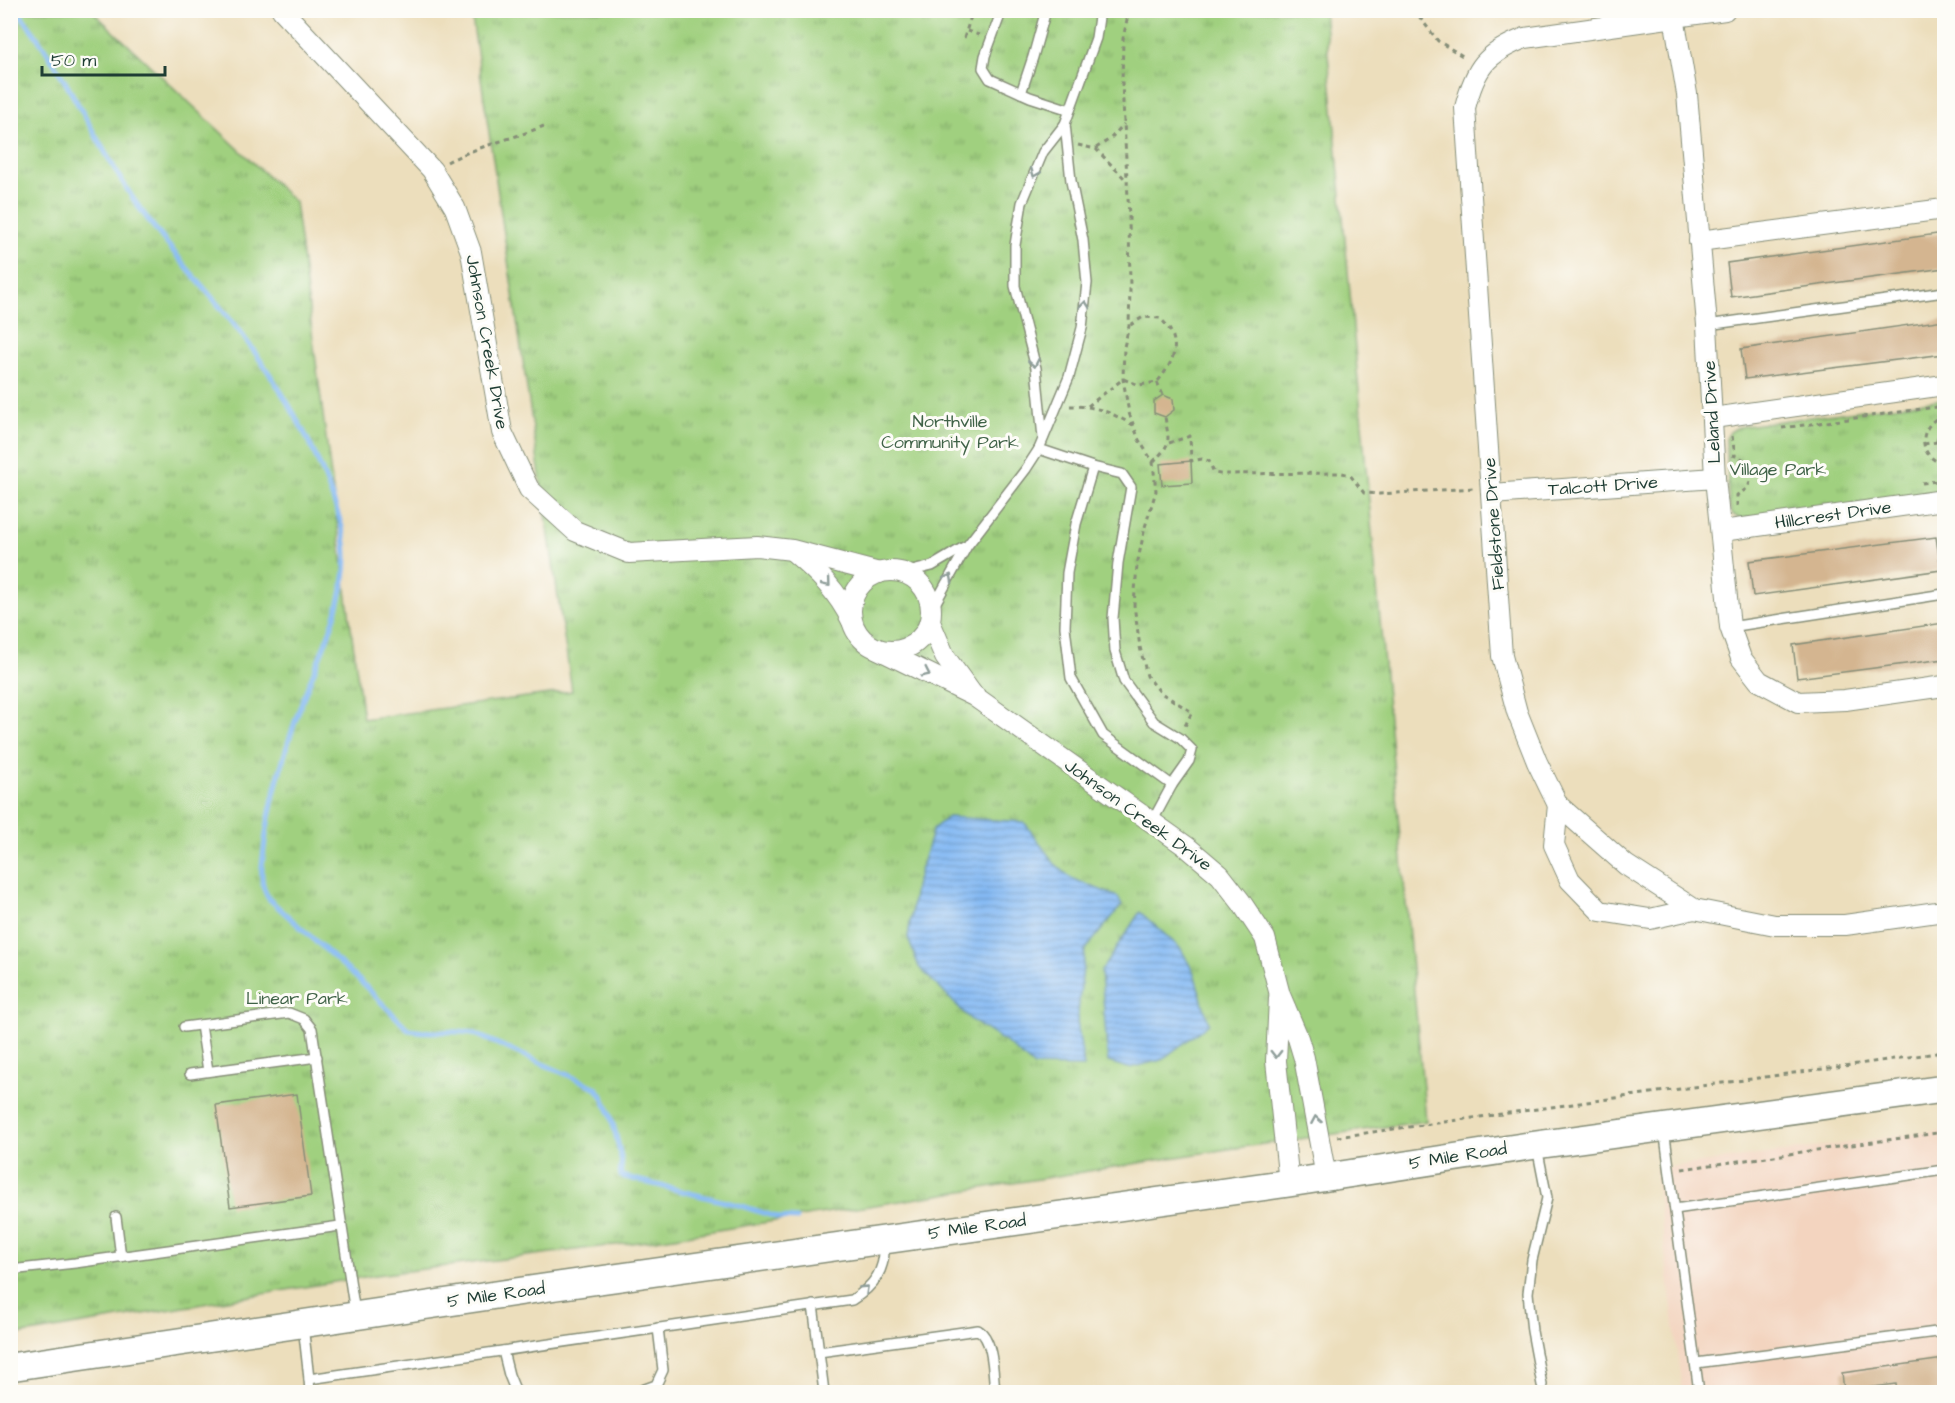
<svg xmlns="http://www.w3.org/2000/svg" width="1955" height="1403" font-family="'Architects Daughter',sans-serif">
<defs>
<pattern id="park-tufts" width="24" height="20" patternUnits="userSpaceOnUse" patternTransform="scale(1.5)"><rect width="24" height="20" fill="#a0d07f"/><path d="M3 7l-1-3M5 7V3M7 7l1-3M15 17l-1-3M17 17v-4M19 17l1-3" fill="none" stroke="#82aa69"/></pattern>
<pattern id="water-rules" width="6" height="5" patternUnits="userSpaceOnUse" patternTransform="scale(1.5)"><rect width="6" height="5" fill="#85baf4"/><path d="M0 2.5h6" fill="none" stroke="#6c98c6"/></pattern>
</defs>
<rect width="100%" height="100%" fill="#fdfcf7"/>
<filter id="ink" filterUnits="userSpaceOnUse"><feTurbulence type="fractalNoise" baseFrequency=".0167" numOctaves="2"/><feDisplacementMap in="SourceGraphic" scale="12" xChannelSelector="R" yChannelSelector="G"/><feConvolveMatrix kernelMatrix="1 2 1 2 8 2 1 2 1" color-interpolation-filters="sRGB"/></filter>
<filter id="wash" filterUnits="userSpaceOnUse"><feTurbulence type="fractalNoise" baseFrequency=".008" numOctaves="4" result="noise"/><feDisplacementMap in="SourceGraphic" scale="24" xChannelSelector="R" yChannelSelector="G"/><feGaussianBlur stdDeviation="1.35" result="paint"/><feColorMatrix in="noise" values="0 0 0 0 0 0 0 0 0 0 0 0 0 0 0 0 0 1.4 0 .05"/><feComposite in="paint" operator="in"/></filter>
<g filter="url(#wash)">
<rect width="100%" height="100%" fill="#ecdebc"/>
<path fill="#f3d4bf" d="M 1944,1130 L 1944,1392 L 1682,1392 L 1655,1169 Z"/>
<g fill="url(#park-tufts)" stroke="#60865a" stroke-width="1.5">
<path d="M 11,11 L 92,11 L 295,202 L 363,719 L 572,691 L 471,11 L 1324,11 L 1426,1121 L 1221,1150 L 655,1240 L 376,1275 L 11,1336 Z"/>
<path d="M 1944,399 L 1944,494 L 1740,519 L 1732,514 L 1729,504 L 1726,439 L 1730,432 L 1738,427 Z"/>
</g>
<g fill="url(#water-rules)" stroke="#527c94" stroke-width="1.5">
<path d="M 948,817 L 1024,822 L 1054,863 L 1071,878 L 1118,897 L 1122,905 L 1085,950 L 1077,1021 L 1084,1067 L 1033,1066 L 1007,1043 L 971,1020 L 919,967 L 908,938 L 915,887 L 933,829 Z"/>
<path d="M 1140,912 L 1181,949 L 1194,973 L 1209,1024 L 1161,1060 L 1129,1068 L 1108,1062 L 1101,971 Z"/>
</g>
<g fill="none" stroke-linecap="round" stroke-linejoin="round">
<path stroke="#85baf4" stroke-width="5" d="M 17,10 C 64,69 94,140 136,203 C 167,248 206,288 240,332 C 277,381 310,435 331,494 C 338,513 346,535 346,557 C 345,605 321,652 304,696 C 287,743 272,791 265,841 C 263,861 257,881 269,899 L 360,981 L 409,1030 C 430,1034 452,1030 473,1033 L 595,1087 C 609,1099 617,1139 621,1158 C 623,1164 619,1170 621,1176 L 742,1206 L 779,1218 L 797,1219"/>
</g>
<g id="blocks">
<g fill="#d4b590">
<path d="M 1944,233 L 1944,268 L 1731,297 L 1727,263 Z"/>
<path d="M 1944,320 L 1944,354 L 1745,379 L 1741,349 Z"/>
<path d="M 1163,395 L 1173,399 L 1174,410 L 1165,417 L 1154,413 L 1154,401 Z"/>
<path d="M 1191,461 L 1192,483 L 1162,485 L 1160,464 Z"/>
<path d="M 1936,537 L 1941,570 L 1753,596 L 1749,561 Z"/>
<path d="M 1944,623 L 1944,659 L 1797,678 L 1793,645 Z"/>
<path d="M 297,1094 L 311,1196 L 230,1207 L 216,1105 Z"/>
<path d="M 1944,1359 L 1944,1392 L 1897,1392 L 1896,1384 L 1844,1391 L 1842,1373 Z"/>
</g>
</g>
</g>
<g filter="url(#ink)">
<use href="#blocks" fill-opacity="0" stroke="#868e78" stroke-width="1.5"/>
<g fill="none" stroke-linecap="round" stroke-linejoin="round">
<g stroke="#868e78" stroke-width="12">
<g id="lane">
<path d="M 1002,10 L 985,56 L 983,68 L 990,79 L 1030,97 L 1070,110"/>
<path d="M 1021,93 L 1033,57 L 1046,10"/>
<path d="M 1707,325 L 1944,292"/>
<path d="M 1043,438 L 1036,368 L 1015,286 L 1015,245 L 1022,203 L 1043,152 L 1065,124 L 1096,38 L 1100,10"/>
<path d="M 1039,449 L 1093,467 L 1122,474 L 1131,487 L 1118,563 L 1113,618 L 1115,651 L 1124,681 L 1154,722 L 1180,738 L 1192,750 L 1189,761 L 1172,785 L 1152,822"/>
<path d="M 1093,467 L 1076,524 L 1067,573 L 1065,627 L 1071,678 L 1103,735 L 1172,785"/>
<path d="M 904,573 L 932,566 L 964,547"/>
<path d="M 931,611 L 967,546 L 1026,469 L 1039,449 L 1069,377 L 1082,328 L 1087,283 L 1083,240 L 1071,181 L 1065,124"/>
<path d="M 1730,627 L 1944,594"/>
<path d="M 201,1025 L 208,1071"/>
<path d="M 184,1027 L 289,1013 L 304,1019 L 312,1029 L 355,1313"/>
<path d="M 190,1074 L 317,1057"/>
<path d="M 1664,1129 L 1699,1392"/>
<path d="M 1537,1147 L 1547,1198 L 1532,1260 L 1528,1293 L 1532,1331 L 1542,1385"/>
<path d="M 1675,1209 L 1944,1170"/>
<path d="M 116,1217 L 121,1257"/>
<path d="M 10,1270 L 75,1263 L 340,1226"/>
<path d="M 813,1305 L 824,1392"/>
<path d="M 303,1325 L 309,1379 L 852,1300 C 874,1286 886,1270 884,1243"/>
<path d="M 503,1351 L 509,1375 L 516,1392"/>
<path d="M 819,1352 L 978,1330 C 994,1339 993,1375 995,1392"/>
<path d="M 1696,1363 L 1944,1331"/>
<path d="M 309,1379 L 310,1392"/>
<path d="M 637,1392 L 656,1385 L 663,1370 L 658,1328"/>
</g>
</g>
<g stroke="#868e78" stroke-width="22">
<g id="street">
<path d="M 282,10 L 432,170 L 455,208 L 471,252 L 502,432 L 529,489 L 575,531 L 629,553 L 757,546 L 792,550 L 879,573"/>
<path d="M 1725,10 L 1525,38 C 1486,53 1475,68 1465,108 L 1502,656 L 1517,712 L 1537,762 L 1558,805 L 1626,865 L 1694,909 L 1775,925 L 1845,925 L 1944,911"/>
<path d="M 1674,17 L 1687,94 L 1707,325 L 1715,478 L 1730,627 L 1741,658 L 1759,681 L 1798,702 L 1845,700 L 1944,686"/>
<path d="M 1699,241 L 1944,209"/>
<path d="M 1713,418 L 1944,385"/>
<path d="M 1492,494 L 1715,478"/>
<path d="M 1722,531 L 1944,500"/>
<path d="M 794,552 C 819,573 837,591 852,621"/>
<circle cx="891" cy="611" r="40"/>
<path d="M 930,622 L 945,657 L 972,694"/>
<path d="M 878,649 L 974,696 L 1187,847 L 1220,875 L 1241,902 L 1265,938 L 1280,995 L 1297,1035 L 1304,1058 L 1326,1177"/>
<path d="M 1558,805 L 1554,845 L 1570,880 L 1600,911 L 1650,919 L 1694,909"/>
<path d="M 1279,998 L 1276,1061 L 1289,1183"/>
</g>
</g>
<g stroke="#868e78" stroke-width="30">
<path id="secondary" d="M 10,1367 L 550,1287 L 1289,1183 L 1536,1145 L 1944,1089"/>
</g>
<g stroke="#868e78" stroke-width="3" stroke-dasharray="4.5 4.5" stroke-linecap="butt">
<path d="M 1129,10 L 1123,39 L 1122,83 L 1129,217 L 1130,289 L 1129,326 L 1124,347 L 1123,379 L 1129,413 L 1139,440 L 1153,462 L 1156,491 L 1145,527 L 1137,565 L 1134,605 L 1140,647 L 1147,676 L 1161,693 L 1192,712 L 1184,728"/>
<path d="M 1414,10 L 1438,41 L 1466,58"/>
<path d="M 967,31 L 979,35"/>
<path d="M 964,38 L 973,10"/>
<path d="M 1078,145 L 1096,149 L 1126,180"/>
<path d="M 1096,148 L 1110,139 L 1124,124"/>
<path d="M 447,162 C 478,146 512,139 544,126"/>
<path d="M 1157,382 L 1163,395"/>
<path d="M 1070,406 C 1097,406 1110,412 1133,425"/>
<path d="M 1088,406 L 1123,379 L 1139,385 L 1157,382 C 1176,360 1183,340 1160,318 L 1143,317 L 1129,326"/>
<path d="M 1944,415 C 1918,424 1916,457 1944,464"/>
<path d="M 1782,428 L 1944,406"/>
<path d="M 1944,430 C 1935,436 1935,446 1944,452"/>
<path d="M 1732,436 L 1735,455"/>
<path d="M 1169,443 L 1190,436 L 1191,461 L 1202,459 L 1209,461 L 1214,473 L 1220,474 L 1342,473 L 1350,475 L 1364,493 L 1380,494 L 1474,488"/>
<path d="M 1924,444 L 1937,442"/>
<path d="M 1732,455 C 1749,458 1754,472 1748,488 L 1737,495 L 1737,506"/>
<path d="M 1153,462 C 1172,443 1169,442 1165,417"/>
<path d="M 1922,483 L 1944,480"/>
<path d="M 1337,1137 L 1944,1052"/>
<path d="M 1682,1169 L 1944,1132"/>
</g>
<use href="#lane" stroke="#fff" stroke-width="9"/>
<use href="#street" stroke="#fff" stroke-width="20"/>
<use href="#secondary" stroke="#fff" stroke-width="27"/>
</g>
<defs><path id="oneway-chevron" d="M-2-3.5L2.5 0L-2 3.5" fill="none" stroke-width="1.6" stroke-linecap="round" stroke-linejoin="round" transform="scale(1.5)"/></defs>
<g stroke="#8f9e9a">
<use href="#oneway-chevron" transform="translate(1035 173) rotate(112)"/>
<use href="#oneway-chevron" transform="translate(1085 305) rotate(-84)"/>
<use href="#oneway-chevron" transform="translate(1034 363) rotate(79)"/>
<use href="#oneway-chevron" transform="translate(949 578) rotate(-61)"/>
<use href="#oneway-chevron" transform="translate(827 583) rotate(50)"/>
<use href="#oneway-chevron" transform="translate(926 673) rotate(26)"/>
<use href="#oneway-chevron" transform="translate(1276 1054) rotate(90)"/>
<use href="#oneway-chevron" transform="translate(1316 1120) rotate(-100)"/>
<use href="#oneway-chevron" transform="translate(865 1289) rotate(-43)"/>
</g>
</g>
<g text-anchor="middle" dominant-baseline="central" stroke-width="6" stroke-linejoin="round" paint-order="stroke">
<g font-size="18" fill="#1f3d34" stroke="#fdfcf7">
<text transform="translate(487 342) rotate(80)">Johnson Creek Drive</text>
<text transform="translate(1712 412) rotate(-93)">Leland Drive</text>
<text transform="translate(1603 486) rotate(-4)">Talcott Drive</text>
<text transform="translate(1833 515) rotate(-8)">Hillcrest Drive</text>
<text transform="translate(1494 524) rotate(-94)">Fieldstone Drive</text>
<text transform="translate(1138 815) rotate(36)">Johnson Creek Drive</text>
<text transform="translate(1458 1156) rotate(-9)">5 Mile Road</text>
<text transform="translate(977 1227) rotate(-8)">5 Mile Road</text>
<text transform="translate(496 1295) rotate(-8)">5 Mile Road</text>
</g>
<g font-size="18" fill="#3f6247" stroke="#fdfcf7">
<text x="950" y="421">Northville<tspan x="950" dy="21">Community Park</tspan></text>
<text x="1778" y="469">Village Park</text>
<text x="297" y="998">Linear Park</text>
</g>
</g>
<rect width="1955" height="1403" fill="none" stroke="#fdfcf7" stroke-width="36"/>
<path d="M42 66v9h123v-9" fill="none" stroke="#1f3d34" stroke-width="3"/>
<text x="51" y="66" font-size="18" fill="#1f3d34" stroke="#fdfcf7" stroke-width="4.5" paint-order="stroke">50 m</text>
</svg>
